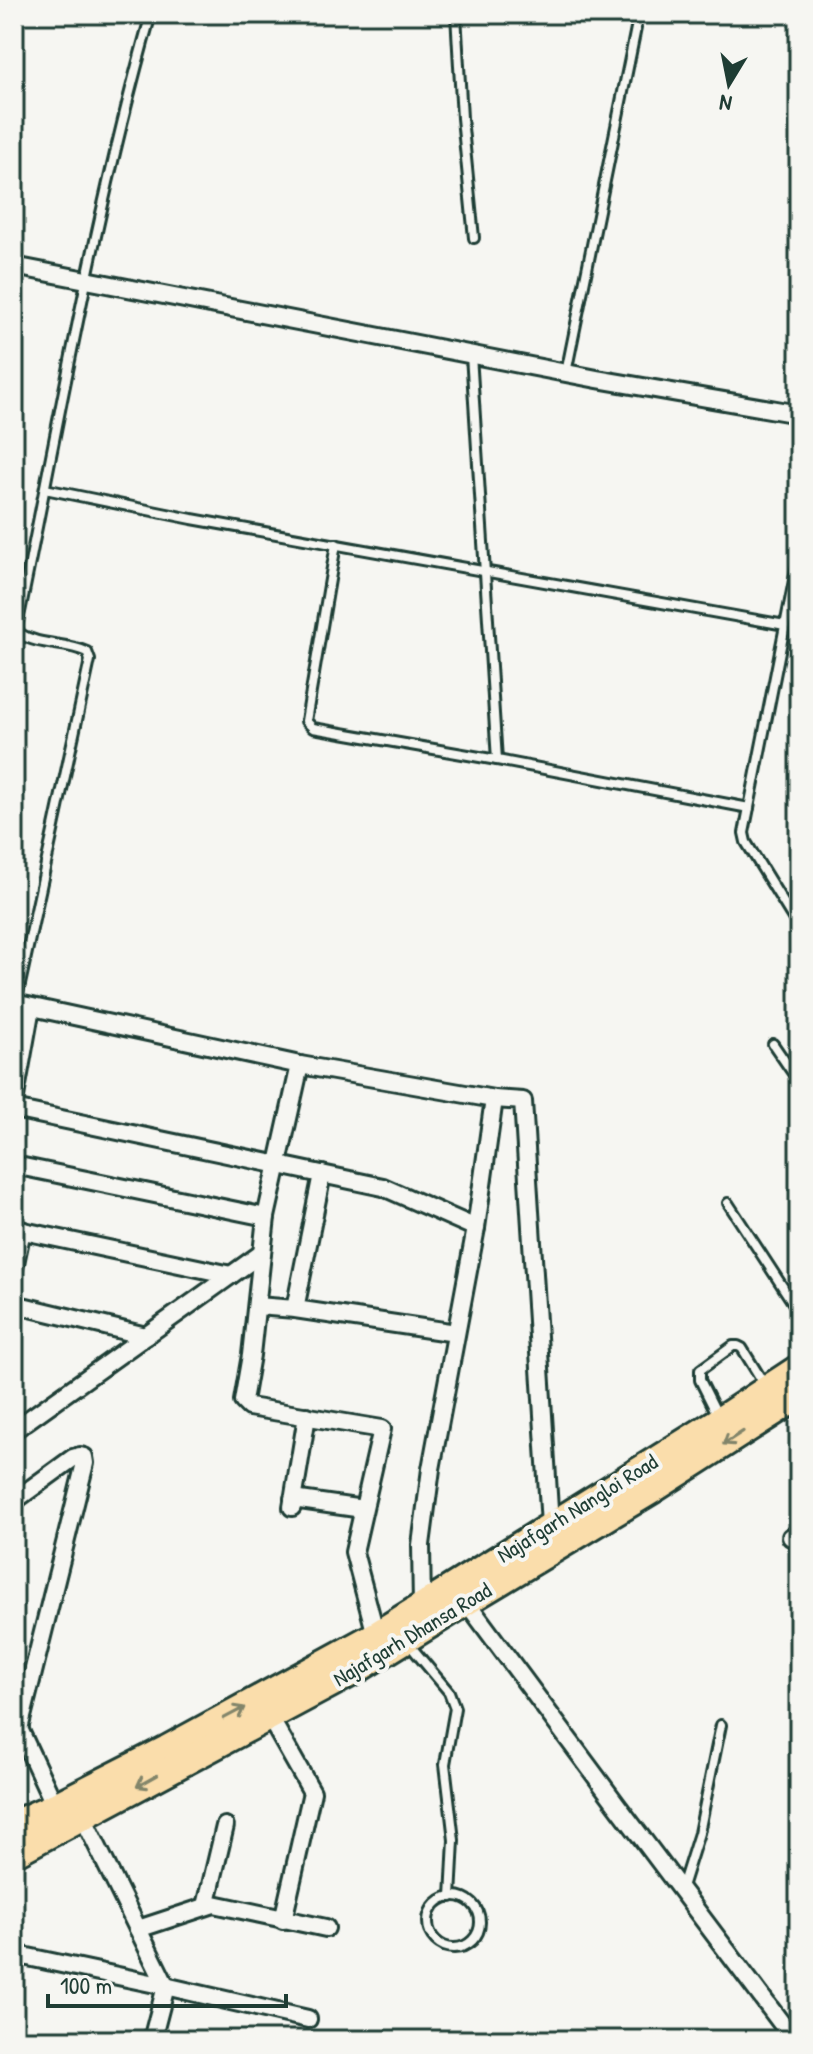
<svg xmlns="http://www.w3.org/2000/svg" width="813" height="2054" font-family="'Patrick Hand',sans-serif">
<rect width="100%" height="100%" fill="#f6f6f2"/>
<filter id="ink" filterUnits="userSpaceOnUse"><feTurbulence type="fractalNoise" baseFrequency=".0125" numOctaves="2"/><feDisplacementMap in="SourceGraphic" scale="16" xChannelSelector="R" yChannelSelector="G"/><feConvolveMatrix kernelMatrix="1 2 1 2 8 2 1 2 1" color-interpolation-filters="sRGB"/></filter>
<g filter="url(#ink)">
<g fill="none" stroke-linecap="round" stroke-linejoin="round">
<g stroke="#1f3d34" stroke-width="14">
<g id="service">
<path d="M 456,14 L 462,118 L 474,238"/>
<path d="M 471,355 L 497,760"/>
<path d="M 566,373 L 636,28"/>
<path d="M 45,489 L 192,519 L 785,625"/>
<path d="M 336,544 L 306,721 L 313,728 L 497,760 L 749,808"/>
<path d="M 799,555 L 744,833 L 746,842 L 799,928"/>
<path d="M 16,1003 L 90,660 L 87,652 C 66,642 40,646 20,634 L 17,627 C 59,422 94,215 151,14"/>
<path d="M 773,1044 L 799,1082"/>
<path d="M 728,1203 L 799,1312"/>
<path d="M 718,1416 L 700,1380 L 700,1370 L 733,1346 L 738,1346 L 742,1348 L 766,1387"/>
<path d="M 408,1643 L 449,1692 L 455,1708 L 445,1764 L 454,1840 L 451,1897"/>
<path d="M 681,1890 L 699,1833 L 721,1725"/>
<circle cx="454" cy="1922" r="26"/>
</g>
</g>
<g stroke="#1f3d34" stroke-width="22">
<g id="minor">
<path d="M 14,266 L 597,379 L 799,414"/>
<path d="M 14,1003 L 300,1065 L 494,1099 L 476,1228 L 431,1469 L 421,1545 L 422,1605 L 425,1609"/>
<path d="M 300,1065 L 266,1217 L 251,1355 L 243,1401 L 249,1407 L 382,1429 L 354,1552 L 376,1635"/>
<path d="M 494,1099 L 523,1101 L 550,1525"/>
<path d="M 14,1102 L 31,1007"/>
<path d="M 14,1109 L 383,1187 L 476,1228"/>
<path d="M 14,1165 L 266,1217"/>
<path d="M 14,1229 L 231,1275"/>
<path d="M 14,1268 L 22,1230"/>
<path d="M 14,1304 L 146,1336"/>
<path d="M 257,1306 L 295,1309 L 456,1333"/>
<path d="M 295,1309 L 322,1174"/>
<path d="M 14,1430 L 262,1253"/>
<path d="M 293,1499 L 363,1509"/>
<path d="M 14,1501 L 73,1458 L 80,1456 L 84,1457 L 85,1463 L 19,1729"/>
<path d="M 292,1507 L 307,1416"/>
<path d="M 791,1537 L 799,1539"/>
<path d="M 462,1596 L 617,1805 L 794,2040"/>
<path d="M 269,1716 L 312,1792 L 283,1920"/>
<path d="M 15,1720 L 55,1806"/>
<path d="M 79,1809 L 164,1982 L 165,1990 L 152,2040"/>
<path d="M 206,1906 L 225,1826"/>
<path d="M 138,1929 L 214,1904 L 326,1928"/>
<path d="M 14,1954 L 165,1986 L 308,2019"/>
</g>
</g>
<g stroke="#1f3d34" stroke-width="32">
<g id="primary">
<path d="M 14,1824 L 55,1806 L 167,1749 L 376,1635 L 714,1424 L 799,1368"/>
<path d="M 14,1853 L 353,1672 L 481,1593 L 652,1490 L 799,1396"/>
</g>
</g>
<use href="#service" stroke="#f6f6f2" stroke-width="8"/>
<use href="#minor" stroke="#f6f6f2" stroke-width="16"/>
<use href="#primary" stroke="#faddab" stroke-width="26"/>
</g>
<defs><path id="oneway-shaft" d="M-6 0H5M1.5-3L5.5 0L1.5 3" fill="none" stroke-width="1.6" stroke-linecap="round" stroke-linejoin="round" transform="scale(2)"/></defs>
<g stroke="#82856a">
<use href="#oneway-shaft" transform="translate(733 1438) rotate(147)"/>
<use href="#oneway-shaft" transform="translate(234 1713) rotate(-28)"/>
<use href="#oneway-shaft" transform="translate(147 1781) rotate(151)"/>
</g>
</g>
<g text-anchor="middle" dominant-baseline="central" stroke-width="8" stroke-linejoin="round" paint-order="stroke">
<g font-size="22" fill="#1f3d34" stroke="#f6f6f2">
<text transform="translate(577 1508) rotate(-32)">Najafgarh Nangloi Road</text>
<text transform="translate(412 1634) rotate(-31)">Najafgarh Dhansa Road</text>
</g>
</g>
<rect width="813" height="2054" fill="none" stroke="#f6f6f2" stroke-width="48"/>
<rect x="24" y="24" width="765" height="2006" fill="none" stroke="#1f3d34" stroke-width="3" filter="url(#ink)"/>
<g transform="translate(729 84) rotate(190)" stroke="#f6f6f2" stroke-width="6" paint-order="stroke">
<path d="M0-6L14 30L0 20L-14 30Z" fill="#1f3d34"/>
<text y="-12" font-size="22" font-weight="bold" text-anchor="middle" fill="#1f3d34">N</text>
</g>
<path d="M48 1994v12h238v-12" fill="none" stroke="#1f3d34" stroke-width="4"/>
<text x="60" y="1994" font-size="24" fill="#1f3d34" stroke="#f6f6f2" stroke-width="6" paint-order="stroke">100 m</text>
</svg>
